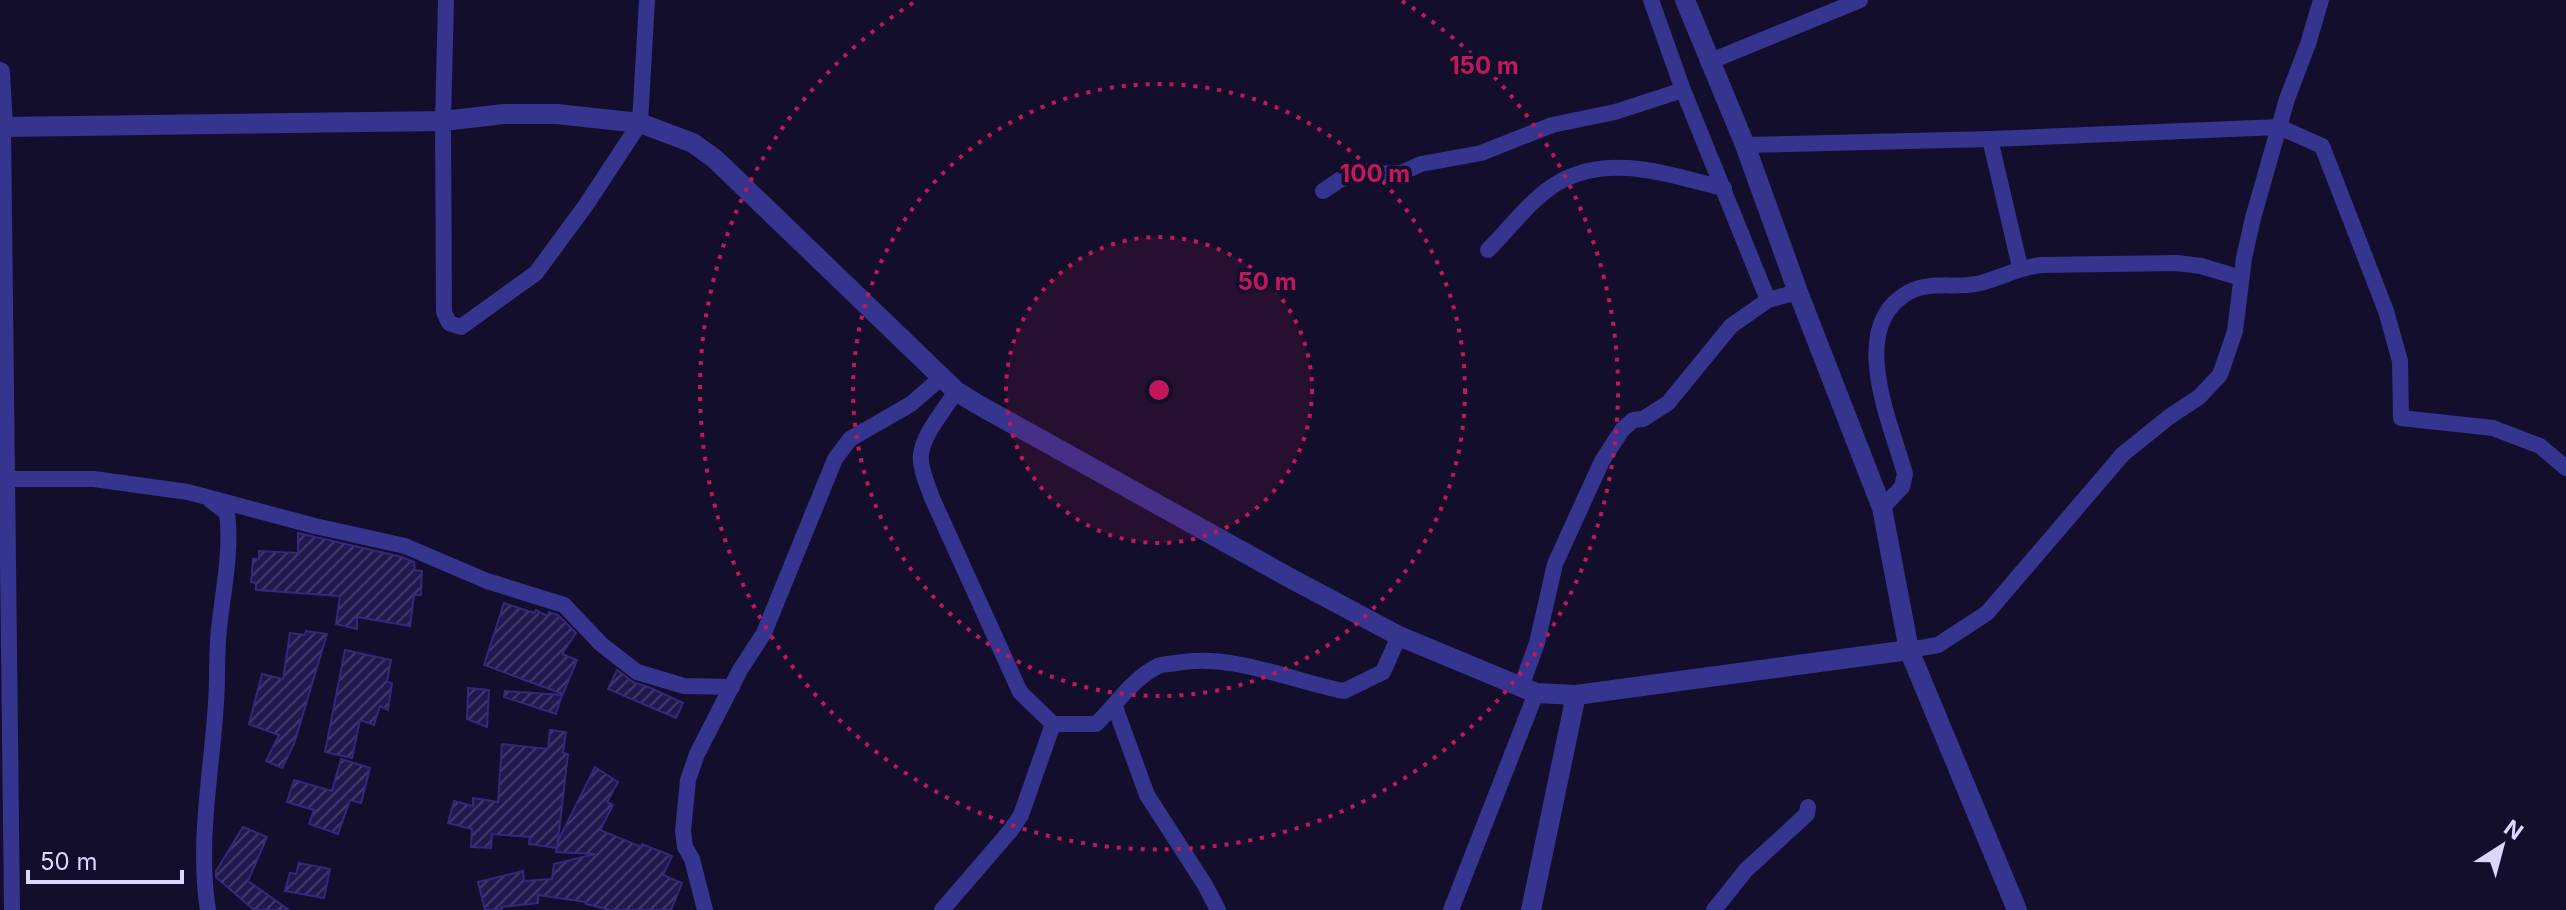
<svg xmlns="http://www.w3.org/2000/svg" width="2566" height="910" font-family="Inter,sans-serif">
<defs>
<pattern id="building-hatch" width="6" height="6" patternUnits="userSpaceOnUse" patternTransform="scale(2)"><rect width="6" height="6" fill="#21184e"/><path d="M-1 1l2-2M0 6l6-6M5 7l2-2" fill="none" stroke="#413969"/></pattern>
</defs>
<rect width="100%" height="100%" fill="#120e2b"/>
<g fill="url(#building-hatch)" stroke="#36277c" stroke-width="2">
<path d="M 298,533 L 402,557 L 414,562 L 415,570 L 422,571 L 421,595 L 414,595 L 410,626 L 357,617 L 357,629 L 336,624 L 340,596 L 256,590 L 256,583 L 251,582 L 253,559 L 259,559 L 259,551 L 298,553 Z"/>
<path d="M 504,603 L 534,613 L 536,610 L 547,616 L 549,612 L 558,615 L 576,633 L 562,654 L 577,660 L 563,694 L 484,665 Z"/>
<path d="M 306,631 L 327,634 L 294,744 L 282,768 L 266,761 L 279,735 L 249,724 L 262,674 L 283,679 L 290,633 L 305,635 Z"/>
<path d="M 345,650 L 391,660 L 387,682 L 392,683 L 388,710 L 380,706 L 374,725 L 360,720 L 352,758 L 325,752 Z"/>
<path d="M 617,670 L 633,682 L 651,688 L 683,703 L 676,718 L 608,689 Z"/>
<path d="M 468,688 L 489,690 L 487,727 L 467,719 Z"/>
<path d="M 505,691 L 562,695 L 556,714 L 504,697 Z"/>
<path d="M 550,730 L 566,732 L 563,753 L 568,754 L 557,848 L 529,844 L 530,837 L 492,834 L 491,848 L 471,847 L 472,829 L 448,823 L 454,801 L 473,806 L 473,798 L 498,802 L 502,744 L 548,749 Z"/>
<path d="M 341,759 L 370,768 L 361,803 L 350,800 L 338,834 L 309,824 L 314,810 L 287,802 L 294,780 L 332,791 Z"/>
<path d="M 595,767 L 618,782 L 607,802 L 613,805 L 600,830 L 641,847 L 642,844 L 672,856 L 663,875 L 682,883 L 671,910 L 610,910 L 586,904 L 586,902 L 538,895 L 538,903 L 501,907 L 502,910 L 485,910 L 478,882 L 523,871 L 524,881 L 552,879 L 554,864 L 595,854 L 556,852 L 558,841 Z"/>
<path d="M 243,827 L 267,837 L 248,881 L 289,910 L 254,910 L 216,877 L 216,871 Z"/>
<path d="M 299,863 L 330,869 L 324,898 L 285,891 L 290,873 L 296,874 Z"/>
</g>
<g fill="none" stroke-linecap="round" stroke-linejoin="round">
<g stroke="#35348e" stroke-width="16">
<path d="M 446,0 L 443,121 L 444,312 L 449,323 L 461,327 L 536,273 L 586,205 L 640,123 L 647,0"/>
<path d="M 1651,0 L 1683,90 L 1768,300"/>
<path d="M 1711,61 L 1860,0"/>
<path d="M 3,127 L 12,910"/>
<path d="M 1990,139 L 2020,267"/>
<path d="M 1745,145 L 1990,139 L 2279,127 L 2322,146 L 2386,311 L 2400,361 L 2401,418 L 2493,428 L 2540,446 L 2566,468"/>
<path d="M 1323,191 L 1341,179 L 1355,174 L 1401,173 L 1421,164 L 1481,153 L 1552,125 L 1615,112 L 1683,90"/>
<path d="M 1488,250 C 1510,228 1533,196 1561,181 C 1613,153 1671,176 1724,188"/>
<path d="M 0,479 L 94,479 L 188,492 L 315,526 L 405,546 L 487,581 L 564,605 L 601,644 L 637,672 L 684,686 L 732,687"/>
<path d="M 1882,508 L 1902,487 L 1905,474 C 1891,423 1846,326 1909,292 C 1929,281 1955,288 1976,284 C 2000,279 2015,268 2041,265 L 2177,263 L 2201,266 L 2241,278"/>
<path d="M 1909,650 L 1938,645 L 1987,613 L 2123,454 L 2169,417 L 2199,397 L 2220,375 L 2235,331 L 2244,258 L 2253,218 L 2287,99 L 2308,44 L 2321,0"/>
<path d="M 1521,687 L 1537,643 L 1555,564 L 1602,461 L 1622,430 L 1633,420 L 1643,419 L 1668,403 L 1731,326 L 1768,300 L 1798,292"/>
<path d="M 1115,707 L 1147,795 L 1205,885 L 1218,910"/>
<path d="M 1053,724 L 1096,724 C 1116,705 1132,679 1158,666 C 1163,664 1170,664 1176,663 C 1234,653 1288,680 1344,691 L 1383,672 L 1399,636"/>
<path d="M 208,910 C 197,841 212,771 216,702 C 218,678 216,653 219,629 C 223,590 232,552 227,513 L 210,500"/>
<path d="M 705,910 L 692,859 L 685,847 L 683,831 L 688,780 L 697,754 L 740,670 L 764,633 L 835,459 L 850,439 L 911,404 L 942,377"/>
<path d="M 942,910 L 1011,830 L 1021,815 L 1053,724 L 1020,692 L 932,498 C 928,486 919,467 921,454 C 924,432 945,410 956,391"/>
<path d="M 1451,910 L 1536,693"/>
<path d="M 1714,910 L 1746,870 L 1807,814 L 1808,807"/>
</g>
<g stroke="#35348e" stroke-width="20">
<path d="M 1685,0 L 1745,145 L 1798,292 L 1882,508 L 1909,650 L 2017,910"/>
<path d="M 0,72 L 3,127 L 443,121 L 504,114 L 557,114 L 640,123 L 693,143 L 715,159 L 956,391 L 977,404 L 1290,578 L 1399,636 L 1536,693 L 1576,695 L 1909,650"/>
<path d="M 1531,910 L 1576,695"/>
</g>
</g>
<circle cx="1159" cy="390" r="153" fill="#c2185b" fill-opacity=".12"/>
<g fill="none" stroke="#c2185b" stroke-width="4" stroke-dasharray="4 8">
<circle cx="1159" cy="390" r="153"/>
<circle cx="1159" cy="390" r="306"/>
<path d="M1402 1A459 459 0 1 1 916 1"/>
</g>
<circle cx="1159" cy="390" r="12" fill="#c2185b" stroke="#120e2b" stroke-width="4"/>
<g font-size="24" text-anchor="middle" font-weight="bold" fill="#c2185b" stroke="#120e2b" stroke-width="7" stroke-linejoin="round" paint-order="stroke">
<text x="1484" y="74">150 m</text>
<text x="1375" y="182">100 m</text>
<text x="1267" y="290">50 m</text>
</g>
<g transform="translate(2502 846) rotate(36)" stroke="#120e2b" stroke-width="6" paint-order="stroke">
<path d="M0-6L14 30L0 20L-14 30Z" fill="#dbd7ff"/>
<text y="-12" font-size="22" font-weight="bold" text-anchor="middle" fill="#dbd7ff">N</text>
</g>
<path d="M28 870v12h154v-12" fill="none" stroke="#dbd7ff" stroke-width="4"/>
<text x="40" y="870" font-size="24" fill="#dbd7ff" stroke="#120e2b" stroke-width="6" paint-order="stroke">50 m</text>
</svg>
